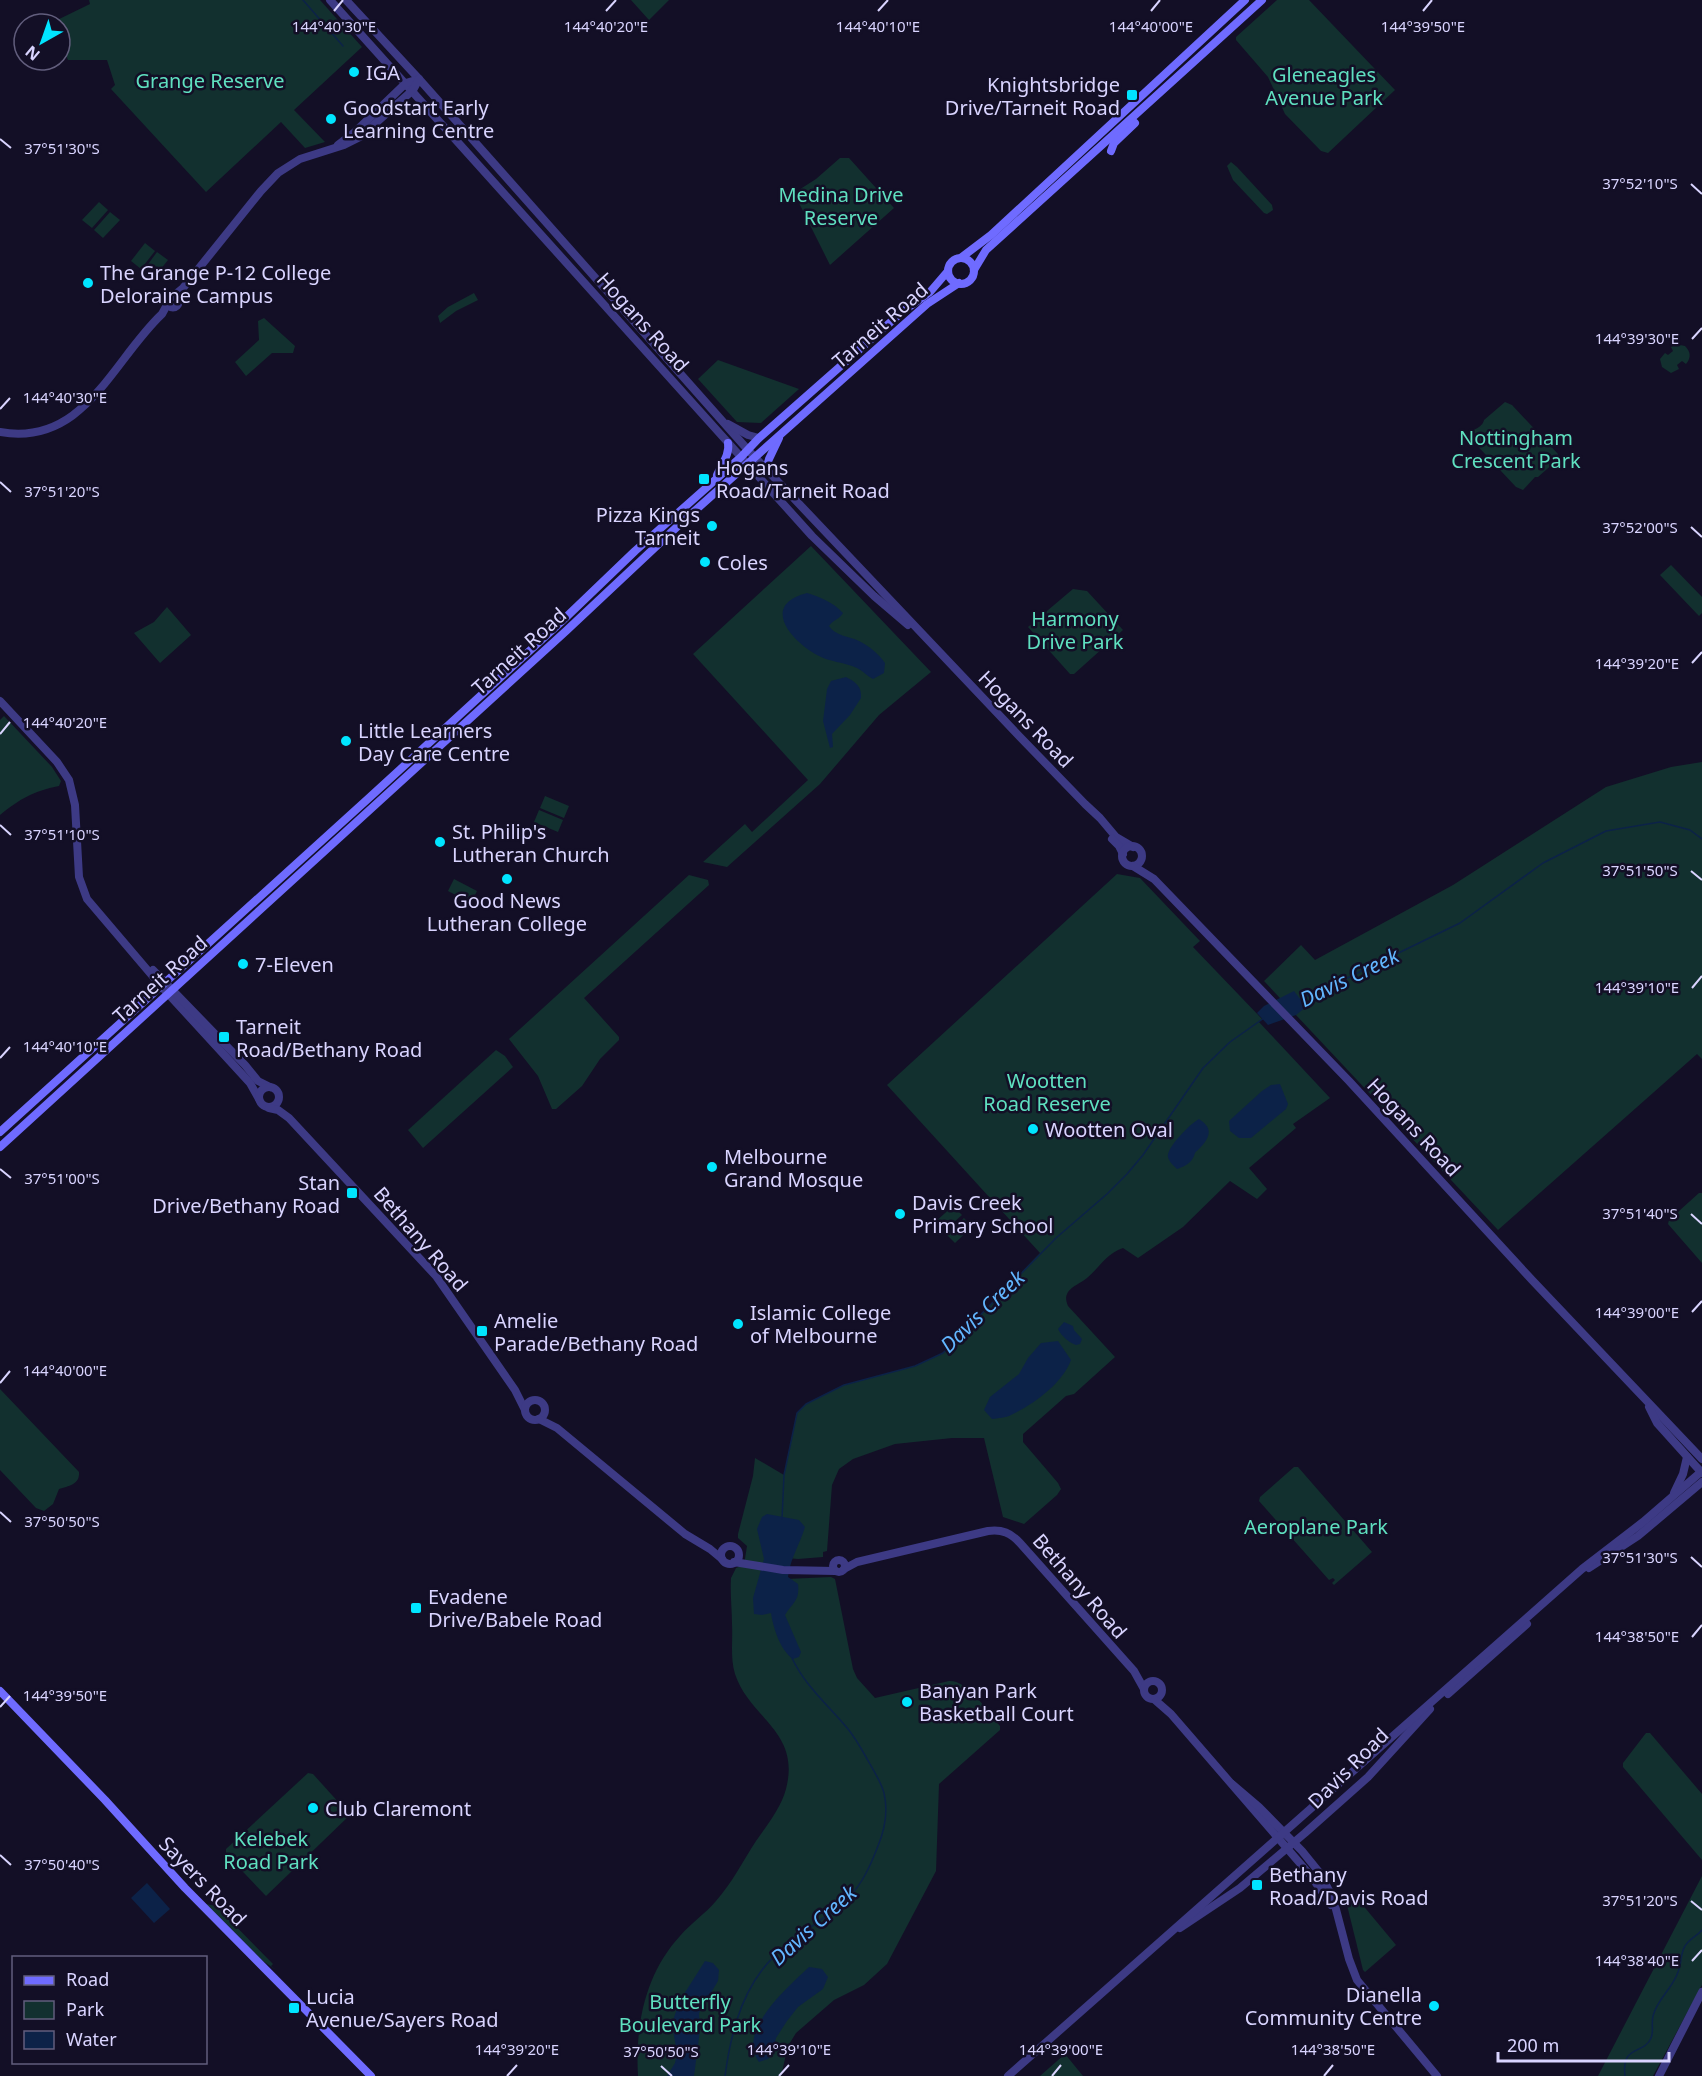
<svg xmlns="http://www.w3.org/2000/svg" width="1702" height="2076" font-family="'Noto Sans',sans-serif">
<rect width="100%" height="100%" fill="#130f26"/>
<g fill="#12302f">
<path d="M 89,0 L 320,0 L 362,47 L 294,110 L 325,142 L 305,148 L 281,122 L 206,192 L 111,89 L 115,85 L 107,60 L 68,60 L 60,40 L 60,24 L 49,24 L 90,4 Z"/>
<path d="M 631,0 L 669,0 L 649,20 Z"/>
<path d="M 1277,0 L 1309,0 L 1395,90 L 1328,153 L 1321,151 L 1285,114 L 1268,77 L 1236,40 L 1236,37 Z"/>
<path d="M 840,158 L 849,158 L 894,208 L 830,265 L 794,193 L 816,179 Z"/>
<path d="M 1231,162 L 1237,167 L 1272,205 L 1273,210 L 1267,214 L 1264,213 L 1233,180 L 1227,166 Z"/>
<path d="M 99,202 L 108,210 L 92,228 L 82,220 Z"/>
<path d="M 110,212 L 120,220 L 103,238 L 94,230 Z"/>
<path d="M 145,243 L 155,251 L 141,269 L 131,261 Z"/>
<path d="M 157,252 L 168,260 L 153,279 L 143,271 Z"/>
<path d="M 474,293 L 478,300 L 456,311 L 440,323 L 438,316 L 448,307 Z"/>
<path d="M 264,318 L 295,346 L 293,353 L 272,353 L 246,376 L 235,362 L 259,340 L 258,321 Z"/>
<path d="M 1675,344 L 1685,346 C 1690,351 1692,357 1686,364 L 1682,361 L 1677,365 L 1679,369 L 1671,373 L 1662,367 L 1660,359 L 1665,353 L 1668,355 L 1673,351 L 1671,347 Z"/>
<path d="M 718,360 L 799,389 L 761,423 L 737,422 L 698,379 Z"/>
<path d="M 1505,402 L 1512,405 L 1558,454 L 1556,461 L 1538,477 L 1535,477 L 1523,490 L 1516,487 L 1470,438 L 1471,431 C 1476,429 1483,426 1484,420 Z"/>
<path d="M 811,546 L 931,672 L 879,715 L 820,784 L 727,867 L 703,862 L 745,824 L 752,832 L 808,780 L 693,654 Z"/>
<path d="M 1671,565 L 1702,597 L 1702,613 L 1699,616 L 1660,575 Z"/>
<path d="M 1073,589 L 1087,591 L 1123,630 L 1074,674 L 1070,674 L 1028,627 Z"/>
<path d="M 167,607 L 191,635 L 160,663 L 134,633 L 154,622 Z"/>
<path d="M 4,716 L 52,767 L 61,781 L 59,786 C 33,791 20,799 0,815 L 0,720 Z"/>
<path d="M 1702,762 L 1702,1059 L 1697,1054 L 1498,1230 L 1264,981 L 1301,945 L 1315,960 L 1453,885 L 1606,787 L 1671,767 Z"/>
<path d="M 545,796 L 569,806 L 564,818 L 540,808 Z"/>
<path d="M 539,810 L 563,820 L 558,832 L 534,822 Z"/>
<path d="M 1117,874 L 1140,878 L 1200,941 L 1193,947 L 1262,1019 L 1259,1022 L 1330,1098 L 1293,1124 L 1296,1128 L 1249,1168 L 1267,1189 L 1257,1199 L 1230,1181 L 1183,1227 L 1138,1258 L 1123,1248 C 1106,1254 1100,1267 1087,1278 C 1081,1283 1072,1286 1068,1292 C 1065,1297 1066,1301 1068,1306 L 1115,1357 L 1074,1394 L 1066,1396 L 1023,1434 L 1023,1442 L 1058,1483 L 1061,1489 L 1057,1495 L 1024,1524 L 1003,1517 L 984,1438 L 952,1438 L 895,1444 L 853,1459 L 839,1469 L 832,1485 L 827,1551 L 823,1552 L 823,1557 L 798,1559 L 776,1557 L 786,1579 L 831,1577 L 835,1579 L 853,1669 L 857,1678 L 875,1698 L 949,1681 C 968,1680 988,1712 1000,1726 L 1000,1730 L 939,1784 L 936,1871 L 887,1964 L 864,1985 L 834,2000 L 796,2033 L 788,2046 L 781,2076 L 638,2076 C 635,2026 645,1974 680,1936 C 691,1923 705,1914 716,1901 C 732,1883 743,1861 756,1841 C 767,1825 781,1808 786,1789 C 801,1731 750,1719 735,1674 C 730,1657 733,1641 732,1624 C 732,1609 730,1594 731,1578 L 736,1568 L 744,1565 L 747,1546 L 738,1538 L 738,1534 L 753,1476 L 755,1458 L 784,1475 L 797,1413 L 806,1404 L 844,1385 L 915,1366 L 943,1353 L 1040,1253 L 887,1085 Z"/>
<path d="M 689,875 L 708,880 L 709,885 L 584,998 L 619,1037 L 619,1040 L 600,1059 L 582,1086 L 556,1109 L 552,1109 L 538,1076 L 509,1039 Z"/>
<path d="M 454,879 L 477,891 L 471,903 L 448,891 Z"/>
<path d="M 496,1050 L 505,1056 L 513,1067 L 423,1148 L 408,1130 Z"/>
<path d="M 1699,1193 L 1702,1193 L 1702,1263 L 1668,1224 L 1669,1220 Z"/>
<path d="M 953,1206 L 962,1215 L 944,1231 L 935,1222 Z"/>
<path d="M 964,1218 L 972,1227 L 955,1243 L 946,1234 Z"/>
<path d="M 0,1389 L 79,1472 C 80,1485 68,1486 59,1489 L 53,1504 L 44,1511 L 36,1508 L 0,1470 Z"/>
<path d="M 1294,1467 L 1298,1467 L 1372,1552 L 1334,1585 L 1332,1583 L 1335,1580 L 1333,1578 L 1329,1580 L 1259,1501 L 1260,1497 Z"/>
<path d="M 1646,1733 L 1650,1733 L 1702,1794 L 1702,1860 L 1623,1767 L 1623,1763 Z"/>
<path d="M 308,1773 L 313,1774 L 350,1815 L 266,1896 L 226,1854 L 226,1849 Z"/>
<path d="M 1702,1876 L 1702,1985 L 1653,2076 L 1598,2076 Z"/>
<path d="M 1356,1897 L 1396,1945 L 1365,1972 L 1363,1970 L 1347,1905 Z"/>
<path d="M 206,1904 L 216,1906 L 273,1964 L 271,1966 L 276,1970 L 263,1961 Z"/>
<path d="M 1065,2054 L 1083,2076 L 1040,2076 Z"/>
</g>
<g fill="#0c2248">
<path d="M 807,593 C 820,597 833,602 843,613 C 840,619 833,620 829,626 C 835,636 849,636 859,641 C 869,646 879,654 885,663 L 884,673 L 873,679 C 867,676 863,671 857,668 C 844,662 829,662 817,655 C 791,641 760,605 807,593 Z"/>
<path d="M 846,677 C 856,682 862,687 861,698 L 850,715 L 832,734 L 833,747 L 830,748 L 823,721 L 827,689 L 831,681 Z"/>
<path d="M 1294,991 L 1306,1007 L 1296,1015 L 1268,1025 L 1257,1013 L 1264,1006 Z"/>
<path d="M 1280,1084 L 1288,1104 L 1286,1109 L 1251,1138 L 1239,1138 L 1230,1131 L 1229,1121 L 1262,1091 L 1271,1085 Z"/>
<path d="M 1199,1119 C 1215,1129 1209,1139 1198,1150 C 1193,1154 1196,1153 1193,1158 C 1190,1164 1183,1167 1177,1169 C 1174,1166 1169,1162 1168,1157 C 1166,1148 1191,1123 1199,1119 Z"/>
<path d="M 1064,1322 L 1073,1326 L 1074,1330 L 1082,1339 L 1080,1344 L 1076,1345 C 1070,1343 1061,1336 1058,1329 Z"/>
<path d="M 1058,1341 L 1071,1360 C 1062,1384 1034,1404 1011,1415 C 1006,1418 998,1418 992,1419 L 984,1410 L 990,1397 L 1019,1374 L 1028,1358 L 1041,1343 Z"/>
<path d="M 767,1514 L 799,1520 L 805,1527 C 800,1544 790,1559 788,1577 L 798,1584 C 800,1601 793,1602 785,1615 L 801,1652 L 799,1657 L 793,1659 C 780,1650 773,1627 771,1613 L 762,1615 L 754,1614 L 753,1598 L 764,1559 L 757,1529 L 762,1517 Z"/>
<path d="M 147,1883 L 170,1909 L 154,1923 L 131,1898 Z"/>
<path d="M 705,1961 L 713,1963 L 719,1970 L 718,1981 L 699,2013 L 700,2030 L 694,2076 L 667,2076 L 675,2063 L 677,2053 L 672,2024 L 679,2002 Z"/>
<path d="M 809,1967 L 822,1969 L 828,1977 L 823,1989 L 798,2007 L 787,2021 L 776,2038 L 772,2054 L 768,2059 L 759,2062 C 736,2031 788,1987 809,1967 Z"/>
</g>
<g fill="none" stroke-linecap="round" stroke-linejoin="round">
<g stroke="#0c2248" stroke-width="1.5">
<path d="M 303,0 L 343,46"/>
<path d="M 1300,999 L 1343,980 L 1460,923 L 1543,863 L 1606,831 L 1660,822 L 1690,830 L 1702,839"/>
<path d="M 782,1519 L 784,1475 L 797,1413 L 806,1404 L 844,1385 L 915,1366 L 943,1353 L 1056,1238 L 1107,1194 L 1127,1174 L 1143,1155 L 1203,1068 L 1230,1042 L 1264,1018"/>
<path d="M 725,2076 C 730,2039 739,2000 762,1970 C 785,1940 822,1923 849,1897 C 863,1883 871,1864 878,1846 C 885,1829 888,1810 884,1793 C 881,1782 875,1773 870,1764 C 863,1752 857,1740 848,1729 C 829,1706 805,1686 792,1658"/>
<path d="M 1625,2076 C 1621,2044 1644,2055 1651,2038 C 1654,2032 1651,2023 1653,2016 C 1657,1999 1673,1988 1678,1972 C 1682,1963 1680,1954 1685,1946 C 1689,1939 1697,1936 1702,1930"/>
</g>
<g stroke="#3d3a85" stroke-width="8">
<path d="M 330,0 L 812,536 L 874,596 L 908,625"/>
<path d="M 346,0 L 419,79 L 748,450 L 1020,737 L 1085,804 L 1100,818 L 1116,837 L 1133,847"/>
<path d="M 338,145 L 355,132 L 406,83 L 419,79"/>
<circle cx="173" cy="302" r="5.5"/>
<path d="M 172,297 L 183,288 L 261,191 L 278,173 L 300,159 L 344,145 L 360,137 L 413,90 L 419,79"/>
<path d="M 728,424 L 748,435 L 759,438"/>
<path d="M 0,432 C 84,447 112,361 162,314 L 168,303"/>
<path d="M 0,701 L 57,762 L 69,780 L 75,805 L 79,877 L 87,899 L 161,986 L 250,1083 L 259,1099"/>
<path d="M 1112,839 L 1119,846 L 1123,854"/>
<circle cx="1132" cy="856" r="10"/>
<path d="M 1133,866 L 1154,879 L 1349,1081 L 1532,1280 L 1702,1459"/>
<path d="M 153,970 L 245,1065 L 258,1081 L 270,1087"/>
<circle cx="269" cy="1097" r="10"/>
<path d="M 269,1108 L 278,1110 L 289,1118 L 436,1276 L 515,1390 L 525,1410"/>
<circle cx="535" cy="1410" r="10"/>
<path d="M 1649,1407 L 1657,1423 L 1702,1473"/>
<path d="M 539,1419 L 557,1428 L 685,1534 L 710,1549 L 722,1559"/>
<path d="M 1674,1493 L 1683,1474 L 1687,1457"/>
<circle cx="730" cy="1555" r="9"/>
<circle cx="839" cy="1566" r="6"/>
<path d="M 734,1562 L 783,1570 L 835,1571"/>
<path d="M 1589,1568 L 1638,1536 L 1702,1482"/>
<path d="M 844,1569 L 857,1562 L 988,1531 C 1002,1529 1011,1533 1020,1543 L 1134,1671 L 1144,1689"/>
<circle cx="1153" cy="1690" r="9"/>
<path d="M 1448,1694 L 1527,1624"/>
<path d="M 1155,1700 L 1171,1714 L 1311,1876 L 1331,1905"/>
<path d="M 1232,1784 L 1259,1807 L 1302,1851 L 1319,1872 L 1333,1898 L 1349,1959 L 1357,1980 L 1437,2076"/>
<path d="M 1180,1928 L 1240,1888 L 1305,1833 L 1368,1777 L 1430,1709"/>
<path d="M 1008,2076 L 1582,1569 L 1643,1522 L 1702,1471"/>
<path d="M 1659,2076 L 1702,1992"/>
</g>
<g stroke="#6f6bff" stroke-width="8">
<path d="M 1111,151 L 1114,143 L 1135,123"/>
<path d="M 962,257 L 991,235 L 1245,0"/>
<circle cx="961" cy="271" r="13"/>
<path d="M 974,270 L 986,250 L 1262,0"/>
<path d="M 766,470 L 769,459 L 779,438"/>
<path d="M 717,475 C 722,464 730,454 728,443"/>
<path d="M 0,1132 L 370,797 L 561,622 L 635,551 L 741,457 L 759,438 L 902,312 L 930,292 L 948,271"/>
<path d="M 0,1147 L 566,631 L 680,524 L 927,304 L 959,283"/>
<path d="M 0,1691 L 105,1800 L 185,1888 L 371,2076"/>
</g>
</g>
<path fill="none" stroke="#d9d4ff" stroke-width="2" d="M 334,11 L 343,0M 606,11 L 616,0M 878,11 L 888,0M 1151,11 L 1160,0M 1423,11 L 1432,0M 0,139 L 11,148M 1691,184 L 1702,194M 1692,339 L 1702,328M 0,409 L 10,398M 0,482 L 11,492M 1691,527 L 1702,537M 1692,663 L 1702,652M 0,734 L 10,722M 0,825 L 11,835M 1691,871 L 1702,880M 1692,988 L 1702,976M 0,1058 L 10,1047M 0,1169 L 11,1178M 1691,1214 L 1702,1224M 1692,1312 L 1702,1301M 0,1383 L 10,1371M 0,1512 L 11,1522M 1691,1557 L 1702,1567M 1692,1637 L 1702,1625M 0,1707 L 10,1696M 0,1855 L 11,1865M 1691,1901 L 1702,1910M 1692,1961 L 1702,1950M 661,2066 L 672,2076M 507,2076 L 517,2065M 779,2076 L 789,2065M 1052,2076 L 1061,2065M 1324,2076 L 1333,2065"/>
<g fill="#00e5ff" stroke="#130f26" stroke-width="2">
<circle cx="354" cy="72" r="6"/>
<rect x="1126" y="89" width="12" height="12" rx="3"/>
<circle cx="331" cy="119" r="6"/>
<circle cx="88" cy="283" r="6"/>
<rect x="698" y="473" width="12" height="12" rx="3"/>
<circle cx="712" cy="526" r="6"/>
<circle cx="705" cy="562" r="6"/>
<circle cx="346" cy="741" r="6"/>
<circle cx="440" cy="842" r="6"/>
<circle cx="507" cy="879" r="6"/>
<circle cx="243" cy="964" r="6"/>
<rect x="218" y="1031" width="12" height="12" rx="3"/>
<circle cx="1033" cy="1129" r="6"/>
<circle cx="712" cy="1167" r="6"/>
<rect x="346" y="1187" width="12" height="12" rx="3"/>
<circle cx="900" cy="1214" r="6"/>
<circle cx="738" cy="1324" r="6"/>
<rect x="476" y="1325" width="12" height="12" rx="3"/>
<rect x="410" y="1602" width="12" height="12" rx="3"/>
<circle cx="907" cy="1702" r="6"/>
<circle cx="313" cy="1808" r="6"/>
<rect x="1251" y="1879" width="12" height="12" rx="3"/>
<circle cx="1434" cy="2006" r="6"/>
<rect x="288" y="2002" width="12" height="12" rx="3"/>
</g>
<g text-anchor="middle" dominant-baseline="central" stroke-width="5" stroke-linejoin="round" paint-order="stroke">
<g font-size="20" fill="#d9d4ff" stroke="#130f26" text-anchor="start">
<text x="366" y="72">IGA</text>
<text x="1120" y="84" text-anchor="end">Knightsbridge<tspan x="1120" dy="23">Drive/Tarneit Road</tspan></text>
<text x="343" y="107">Goodstart Early<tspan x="343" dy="23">Learning Centre</tspan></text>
<text x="100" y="272">The Grange P-12 College<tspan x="100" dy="23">Deloraine Campus</tspan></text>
<text x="716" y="467">Hogans<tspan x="716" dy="23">Road/Tarneit Road</tspan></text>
<text x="700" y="514" text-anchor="end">Pizza Kings<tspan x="700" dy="23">Tarneit</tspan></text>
<text x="717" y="562">Coles</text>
<text x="358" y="730">Little Learners<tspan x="358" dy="23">Day Care Centre</tspan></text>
<text x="452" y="831">St. Philip's<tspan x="452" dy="23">Lutheran Church</tspan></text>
<text x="507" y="900" text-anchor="middle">Good News<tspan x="507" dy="23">Lutheran College</tspan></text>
<text x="255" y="964">7-Eleven</text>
<text x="236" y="1026">Tarneit<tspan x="236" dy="23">Road/Bethany Road</tspan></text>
<text x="1045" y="1129">Wootten Oval</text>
<text x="724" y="1156">Melbourne<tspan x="724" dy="23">Grand Mosque</tspan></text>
<text x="340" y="1182" text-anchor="end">Stan<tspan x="340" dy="23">Drive/Bethany Road</tspan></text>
<text x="912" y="1202">Davis Creek<tspan x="912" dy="23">Primary School</tspan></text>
<text x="750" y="1312">Islamic College<tspan x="750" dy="23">of Melbourne</tspan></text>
<text x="494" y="1320">Amelie<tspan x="494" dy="23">Parade/Bethany Road</tspan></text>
<text x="428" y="1596">Evadene<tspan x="428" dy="23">Drive/Babele Road</tspan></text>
<text x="919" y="1690">Banyan Park<tspan x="919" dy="23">Basketball Court</tspan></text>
<text x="325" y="1808">Club Claremont</text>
<text x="1269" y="1874">Bethany<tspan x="1269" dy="23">Road/Davis Road</tspan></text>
<text x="1422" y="1994" text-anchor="end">Dianella<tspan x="1422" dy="23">Community Centre</tspan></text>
<text x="306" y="1996">Lucia<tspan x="306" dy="23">Avenue/Sayers Road</tspan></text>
</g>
<g font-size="20" fill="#5fe0c0" stroke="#130f26">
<text x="1324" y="74">Gleneagles<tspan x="1324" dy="23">Avenue Park</tspan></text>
<text x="210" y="80">Grange Reserve</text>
<text x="841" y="194">Medina Drive<tspan x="841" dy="23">Reserve</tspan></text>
<text x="1516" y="437">Nottingham<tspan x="1516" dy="23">Crescent Park</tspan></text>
<text x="1075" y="618">Harmony<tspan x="1075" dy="23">Drive Park</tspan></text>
<text x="1047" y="1080">Wootten<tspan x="1047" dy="23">Road Reserve</tspan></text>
<text x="1316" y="1526">Aeroplane Park</text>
<text x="271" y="1838">Kelebek<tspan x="271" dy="23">Road Park</tspan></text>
<text x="690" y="2001">Butterfly<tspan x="690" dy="23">Boulevard Park</tspan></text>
</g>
<g font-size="20" fill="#d9d4ff" stroke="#130f26">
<text transform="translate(643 322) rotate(48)">Hogans Road</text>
<text transform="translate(880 325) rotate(-41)">Tarneit Road</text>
<text transform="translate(519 651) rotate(-42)">Tarneit Road</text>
<text transform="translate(1026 719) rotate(46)">Hogans Road</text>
<text transform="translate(160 979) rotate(-42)">Tarneit Road</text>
<text transform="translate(1414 1127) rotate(47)">Hogans Road</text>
<text transform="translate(421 1239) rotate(49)">Bethany Road</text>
<text transform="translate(1080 1586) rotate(49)">Bethany Road</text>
<text transform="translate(1348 1768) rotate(-45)">Davis Road</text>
<text transform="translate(203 1881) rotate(46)">Sayers Road</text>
</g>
<g font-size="21" font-style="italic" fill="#62b6ff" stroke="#130f26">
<text transform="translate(1349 977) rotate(-26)">Davis Creek</text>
<text transform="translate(982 1311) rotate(-44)">Davis Creek</text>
<text transform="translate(813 1925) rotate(-42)">Davis Creek</text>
</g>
</g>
<g font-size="15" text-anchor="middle" fill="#d9d4ff" stroke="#130f26" stroke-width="5" stroke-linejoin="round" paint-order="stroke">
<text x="334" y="32">144°40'30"E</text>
<text x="606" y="32">144°40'20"E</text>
<text x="878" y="32">144°40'10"E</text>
<text x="1151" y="32">144°40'00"E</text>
<text x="1423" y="32">144°39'50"E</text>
<text x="62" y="154">37°51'30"S</text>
<text x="1640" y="189">37°52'10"S</text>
<text x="1637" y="344">144°39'30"E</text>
<text x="65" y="403">144°40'30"E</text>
<text x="62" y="497">37°51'20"S</text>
<text x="1640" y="533">37°52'00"S</text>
<text x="1637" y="669">144°39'20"E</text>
<text x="65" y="728">144°40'20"E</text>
<text x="62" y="840">37°51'10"S</text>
<text x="1640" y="876">37°51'50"S</text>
<text x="1637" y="993">144°39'10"E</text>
<text x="65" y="1052">144°40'10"E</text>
<text x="62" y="1184">37°51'00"S</text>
<text x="1640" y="1219">37°51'40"S</text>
<text x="1637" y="1318">144°39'00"E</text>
<text x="65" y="1376">144°40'00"E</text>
<text x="62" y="1527">37°50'50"S</text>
<text x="1640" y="1563">37°51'30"S</text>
<text x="1637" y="1642">144°38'50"E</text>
<text x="65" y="1701">144°39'50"E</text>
<text x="62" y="1870">37°50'40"S</text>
<text x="1640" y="1906">37°51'20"S</text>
<text x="1637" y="1966">144°38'40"E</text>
<text x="517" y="2055">144°39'20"E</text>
<text x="789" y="2055">144°39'10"E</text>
<text x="1061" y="2055">144°39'00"E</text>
<text x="1333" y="2055">144°38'50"E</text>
<text x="661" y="2057">37°50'50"S</text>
</g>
<rect x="12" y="1956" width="195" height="108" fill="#130f26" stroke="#625e7d" stroke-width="1.5"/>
<rect x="24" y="1976" width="30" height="9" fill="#6f6bff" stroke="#625e7d" stroke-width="1.5"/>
<text x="66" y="1986" font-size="18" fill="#d9d4ff">Road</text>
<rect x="24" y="2001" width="30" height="18" fill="#12302f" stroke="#625e7d" stroke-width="1.5"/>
<text x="66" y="2016" font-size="18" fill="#d9d4ff">Park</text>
<rect x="24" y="2031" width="30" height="18" fill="#0c2248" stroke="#625e7d" stroke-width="1.5"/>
<text x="66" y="2046" font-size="18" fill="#d9d4ff">Water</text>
<g transform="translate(42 42) rotate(220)"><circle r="28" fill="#130f26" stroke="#625e7d" stroke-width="1.5"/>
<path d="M0-4.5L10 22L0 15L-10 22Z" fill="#00e5ff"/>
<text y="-9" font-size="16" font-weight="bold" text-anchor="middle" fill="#d9d4ff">N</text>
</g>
<path d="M1498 2052v9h171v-9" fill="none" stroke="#d9d4ff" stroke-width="3"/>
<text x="1507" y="2052" font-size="18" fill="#d9d4ff" stroke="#130f26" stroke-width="4.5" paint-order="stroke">200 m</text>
</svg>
